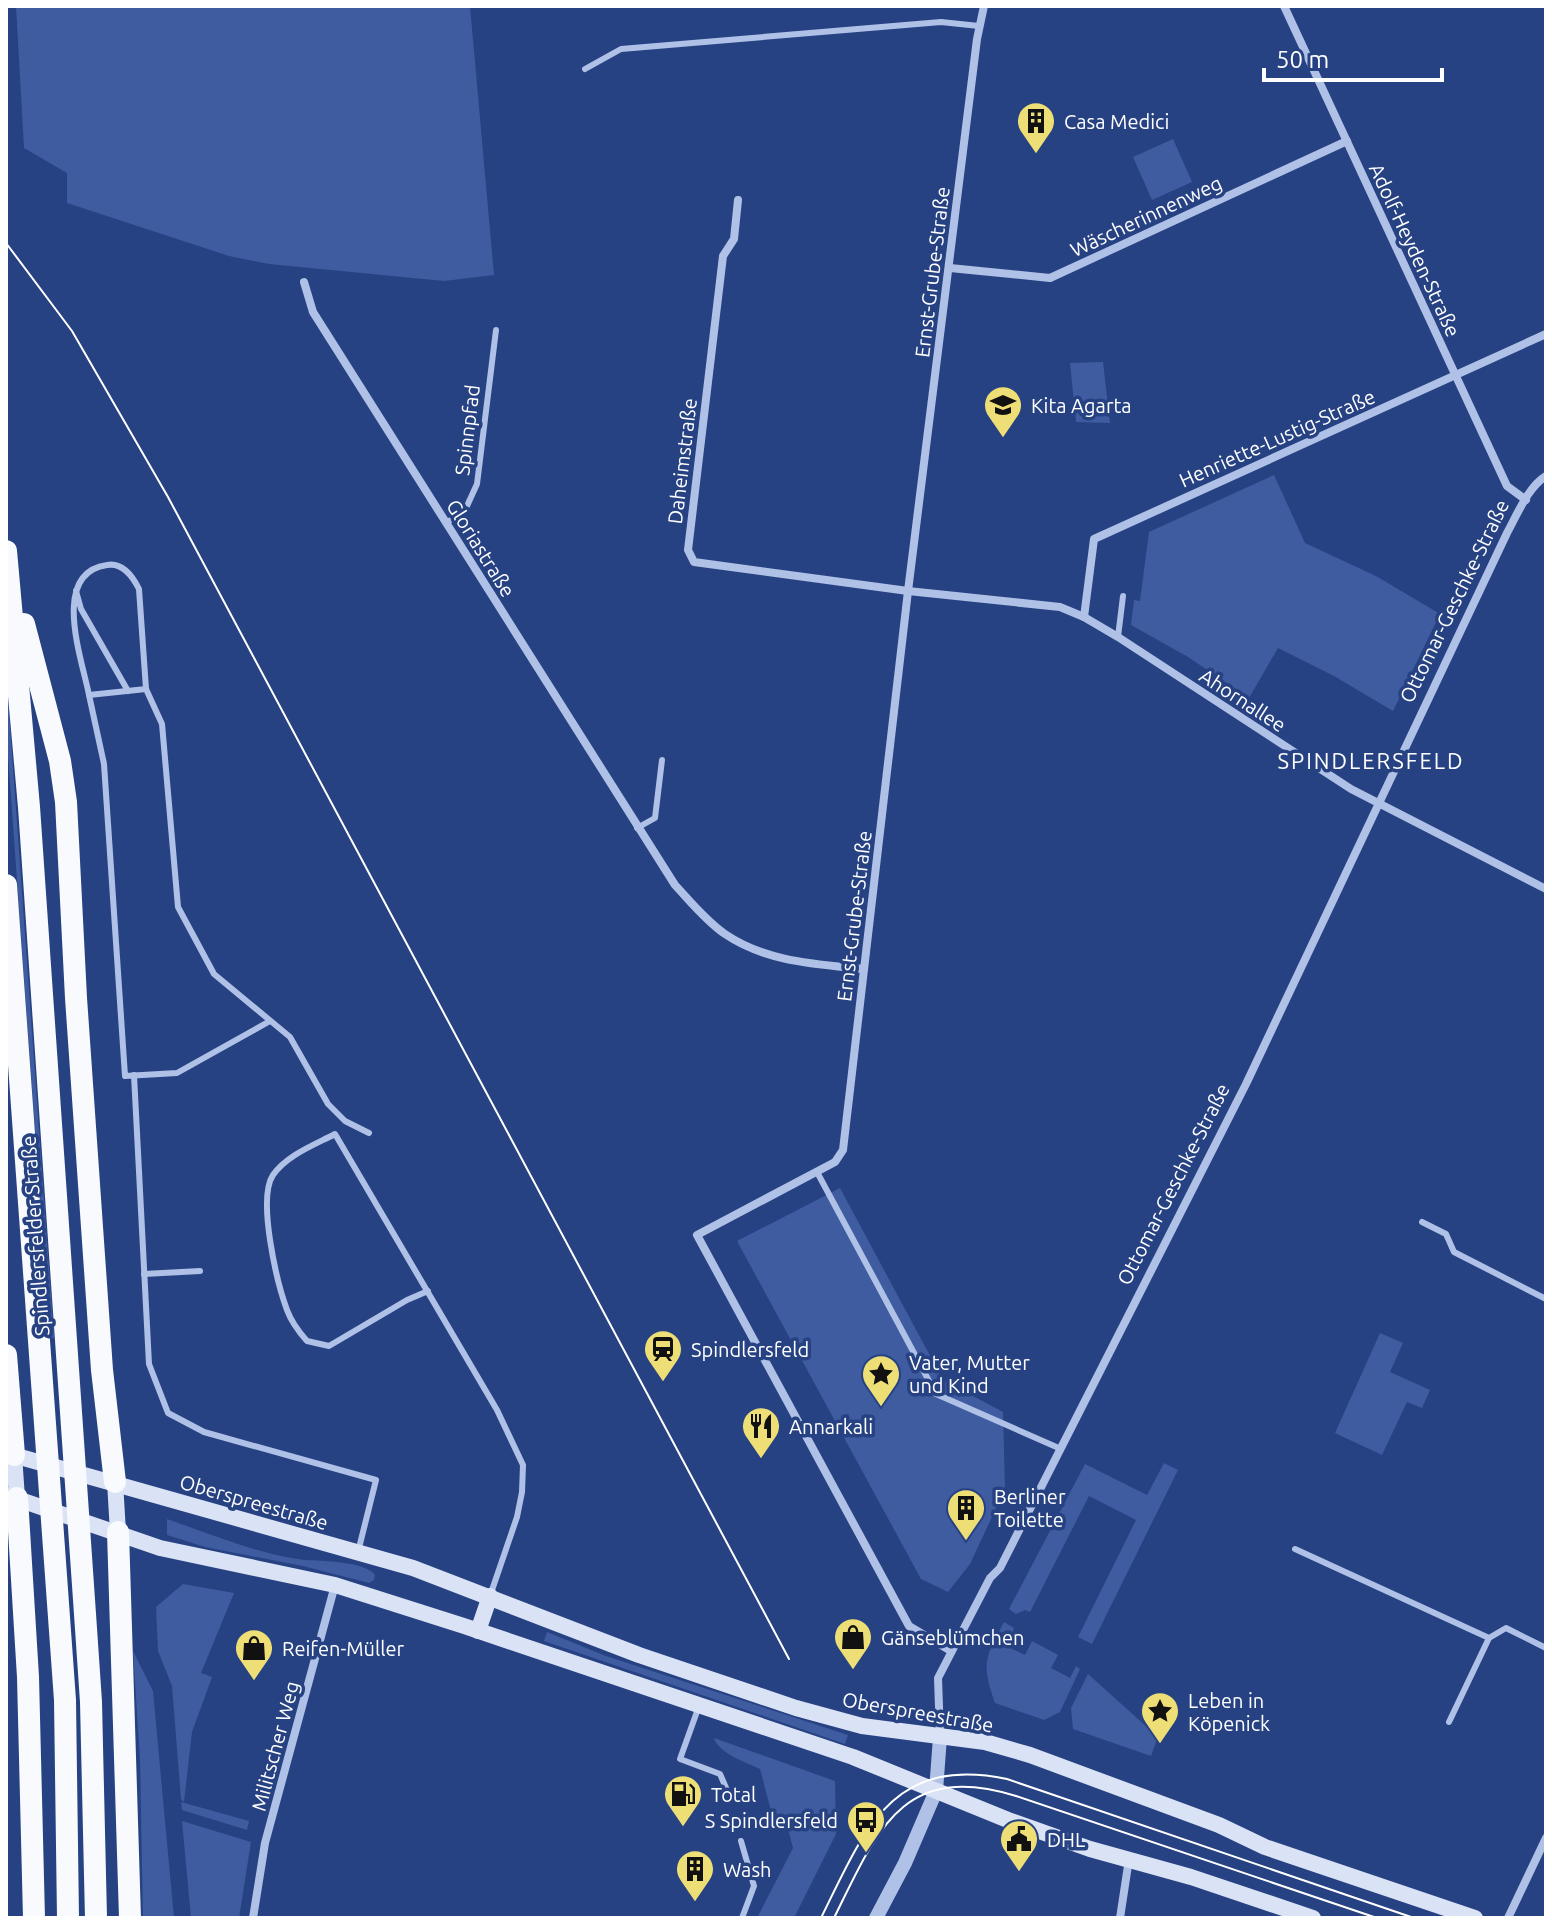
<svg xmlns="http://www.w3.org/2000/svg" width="1552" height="1924" font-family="Ubuntu,sans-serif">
<rect width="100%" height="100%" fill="#274282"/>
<g fill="#3f5ca1">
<path d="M 16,6 L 470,6 L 494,275 L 444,281 L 269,264 L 229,256 L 67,203 L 67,173 L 24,148 Z"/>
<path d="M 1173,139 L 1192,182 L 1152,200 L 1133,157 Z"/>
<path d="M 1103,362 L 1110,423 L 1076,422 L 1070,363 Z"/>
<path d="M 1274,475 L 1305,543 L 1376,576 L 1440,614 L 1393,711 L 1334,676 L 1278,648 L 1249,698 L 1188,657 L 1131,625 L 1134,600 L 1140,601 L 1149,532 Z"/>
<path d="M 6,670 L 54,1338 L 50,1337 L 6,728 Z"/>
<path d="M 840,1188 L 943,1380 L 1003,1412 L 1005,1489 L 970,1564 L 948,1592 L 921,1579 L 737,1241 Z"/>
<path d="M 1380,1333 L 1403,1343 L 1390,1372 L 1430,1390 L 1422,1408 L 1407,1402 L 1382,1455 L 1335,1433 Z"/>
<path d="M 1164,1463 L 1178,1470 L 1092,1644 L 1078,1637 L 1136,1520 L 1089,1496 L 1030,1612 L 1025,1610 L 1016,1614 L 1009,1609 L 1085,1464 L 1147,1495 Z"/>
<path d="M 167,1519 C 211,1534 257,1554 304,1560 C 321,1561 365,1561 375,1575 L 374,1580 L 369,1583 L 303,1566 L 205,1547 L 167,1535 Z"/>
<path d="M 183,1584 L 234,1593 L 201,1673 L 212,1677 L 192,1732 L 184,1802 L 181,1799 L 172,1686 L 158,1651 L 156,1607 Z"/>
<path d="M 1004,1622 L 1014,1628 L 1008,1647 L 1025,1655 L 1032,1641 L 1058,1655 L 1051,1668 L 1070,1678 L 1076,1666 L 1080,1669 L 1060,1712 L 1044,1720 L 995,1703 C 981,1663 985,1659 1004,1622 Z"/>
<path d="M 547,1632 L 606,1656 L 848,1735 L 845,1744 L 544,1641 Z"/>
<path d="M 133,1651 L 153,1691 L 174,1918 L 143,1918 L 140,1759 Z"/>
<path d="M 1088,1674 L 1158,1737 L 1151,1756 L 1073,1729 L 1071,1708 Z"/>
<path d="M 714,1738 L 835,1781 L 836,1834 L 794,1918 L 757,1918 L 793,1848 L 785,1818 L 774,1822 L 760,1769 C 746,1762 719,1754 714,1738 Z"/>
<path d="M 181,1802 L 249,1821 L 247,1830 L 182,1810 Z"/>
<path d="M 182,1821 L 251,1842 L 239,1918 L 191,1918 Z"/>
</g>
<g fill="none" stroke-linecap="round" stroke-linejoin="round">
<g stroke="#b0c1e7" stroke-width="6">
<path d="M 585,69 L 621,49 L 941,22 L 979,26"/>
<path d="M 447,523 L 467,506 L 477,484 L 496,330"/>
<path d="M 76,591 L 81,609 L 128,691"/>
<path d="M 1118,637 L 1123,596"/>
<path d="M 146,689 L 139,589 C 133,577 123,562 107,565 C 50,573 82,659 89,695 L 146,689 L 162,724 L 178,907 L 214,974 L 290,1037 L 328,1104 L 345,1121 L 369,1133"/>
<path d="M 89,695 L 104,764 L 125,1076 L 177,1073 L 270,1021"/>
<path d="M 637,828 L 655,818 L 662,760"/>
<path d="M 134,1075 L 149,1364 L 168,1413 L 204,1432 L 376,1480 L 358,1552"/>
<path d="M 817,1172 L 936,1394 L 1061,1449"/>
<path d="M 1422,1222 L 1446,1234 L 1454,1252 L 1546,1299"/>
<path d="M 144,1274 L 200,1271"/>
<path d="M 428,1291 L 407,1300 L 329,1346 L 307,1341 C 299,1332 291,1321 287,1310 C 277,1283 257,1199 273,1175 C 287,1155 314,1145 335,1134 L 497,1410 L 523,1465 L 522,1492 L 517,1517 L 490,1596"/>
<path d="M 1295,1549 L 1489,1638 L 1506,1628 L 1546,1648"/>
<path d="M 699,1706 L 680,1759 L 720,1774 L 730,1797"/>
<path d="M 1449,1722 L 1489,1638"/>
<path d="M 741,1841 L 754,1886 L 742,1918"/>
</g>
<g stroke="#b0c1e7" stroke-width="8">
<path d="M 1284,6 L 1507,486 L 1526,500"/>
<path d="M 738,200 L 734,239 L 723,256 L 688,550 L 694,562 L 908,591 L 1060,607 L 1084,617 L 1118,637 L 1351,789 L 1546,889"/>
<path d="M 950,268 L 1050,278 L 1347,141"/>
<path d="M 304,282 L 313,312 L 675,885 C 690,901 706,921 725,934 C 766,962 816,964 864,969"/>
<path d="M 1084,617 L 1094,539 L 1546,334"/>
<path d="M 951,1651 L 909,1626 L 697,1235 L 835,1162 L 843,1150 L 908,591 L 977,39 L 984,6"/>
<path d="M 940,1736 L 938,1678 L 990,1578 L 1000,1568 L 1246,1084 L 1507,533 C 1517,515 1528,487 1546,476"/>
<path d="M 253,1918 L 265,1843 L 335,1585"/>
<path d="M 1120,1918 L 1129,1859"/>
<path d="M 1508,1918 L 1546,1838"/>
</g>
<path stroke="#b0c1e7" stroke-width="14" d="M 876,1918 L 905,1863 L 936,1791 L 940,1737"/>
<g stroke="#dae2f6" stroke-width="16">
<path d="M 6,1453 L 413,1568 L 639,1655 L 796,1708 L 862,1726 L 985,1742 L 1030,1755 L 1219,1825 L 1265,1847 L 1475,1918"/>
<path d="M 14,1455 L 17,1498"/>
<path d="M 115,1482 L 118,1532"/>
<path d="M 6,1495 L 160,1548 L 335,1585 L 464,1626 L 853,1757 L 1008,1820 L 1090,1849 L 1191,1877 L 1313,1918"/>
<path d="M 478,1631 L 490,1596"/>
</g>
<g stroke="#f8fafe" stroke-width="22">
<path d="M 6,551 L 29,807 L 85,1614 L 91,1702 L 96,1918"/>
<path d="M 24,624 L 60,761 L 66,802 L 76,998 L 102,1370 L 115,1482"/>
<path d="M 6,885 L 65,1700 L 68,1918"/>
<path d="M 6,1355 L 14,1455"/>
<path d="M 17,1498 L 28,1677 L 34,1918"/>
<path d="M 118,1532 L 130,1918"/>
</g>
<g stroke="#fff" stroke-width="2">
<path d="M 6,243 L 72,331 L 168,497 L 789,1659"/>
<path d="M 821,1918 C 864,1831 891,1755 1007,1779 L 1414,1918"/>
<path d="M 834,1918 C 877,1831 902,1761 1016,1796 L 1377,1918"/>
</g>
</g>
<defs>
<g id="building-pin" transform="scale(2)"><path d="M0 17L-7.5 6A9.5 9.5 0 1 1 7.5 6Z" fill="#eede76" stroke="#274282"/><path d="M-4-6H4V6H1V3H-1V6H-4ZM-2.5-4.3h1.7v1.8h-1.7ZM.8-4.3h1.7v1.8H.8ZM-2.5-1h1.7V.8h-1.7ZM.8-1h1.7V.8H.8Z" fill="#111"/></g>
<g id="school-pin" transform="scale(2)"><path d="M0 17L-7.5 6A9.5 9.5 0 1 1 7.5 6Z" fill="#eede76" stroke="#274282"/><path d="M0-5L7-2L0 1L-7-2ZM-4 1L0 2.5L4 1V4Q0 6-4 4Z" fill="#111"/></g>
<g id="station-pin" transform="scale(2)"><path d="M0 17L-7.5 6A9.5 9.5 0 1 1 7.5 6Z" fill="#eede76" stroke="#274282"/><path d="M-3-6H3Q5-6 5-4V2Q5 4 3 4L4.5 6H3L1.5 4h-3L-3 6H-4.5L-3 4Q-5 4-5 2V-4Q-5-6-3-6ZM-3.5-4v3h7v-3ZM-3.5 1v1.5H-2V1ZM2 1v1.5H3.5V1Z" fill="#111"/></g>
<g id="sight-pin" transform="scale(2)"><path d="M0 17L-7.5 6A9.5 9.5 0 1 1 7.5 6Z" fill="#eede76" stroke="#274282"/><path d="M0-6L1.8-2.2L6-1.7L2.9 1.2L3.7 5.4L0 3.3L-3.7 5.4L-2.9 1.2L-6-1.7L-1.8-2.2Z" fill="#111"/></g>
<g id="restaurant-pin" transform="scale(2)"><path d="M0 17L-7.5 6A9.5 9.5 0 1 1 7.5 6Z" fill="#eede76" stroke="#274282"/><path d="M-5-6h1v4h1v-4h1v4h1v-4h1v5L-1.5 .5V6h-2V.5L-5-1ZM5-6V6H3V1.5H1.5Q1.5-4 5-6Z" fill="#111"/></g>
<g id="shop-pin" transform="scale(2)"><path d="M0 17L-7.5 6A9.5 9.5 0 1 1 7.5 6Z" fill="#eede76" stroke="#274282"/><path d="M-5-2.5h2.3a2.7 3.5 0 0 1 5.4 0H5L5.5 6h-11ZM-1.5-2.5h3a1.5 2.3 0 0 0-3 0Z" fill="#111"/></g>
<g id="fuel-pin" transform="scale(2)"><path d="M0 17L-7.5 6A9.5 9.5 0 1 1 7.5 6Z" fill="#eede76" stroke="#274282"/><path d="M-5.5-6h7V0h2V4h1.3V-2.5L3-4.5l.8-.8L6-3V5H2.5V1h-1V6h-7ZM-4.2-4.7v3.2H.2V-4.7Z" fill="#111"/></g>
<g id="bus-pin" transform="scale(2)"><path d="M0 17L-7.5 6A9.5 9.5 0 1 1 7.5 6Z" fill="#eede76" stroke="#274282"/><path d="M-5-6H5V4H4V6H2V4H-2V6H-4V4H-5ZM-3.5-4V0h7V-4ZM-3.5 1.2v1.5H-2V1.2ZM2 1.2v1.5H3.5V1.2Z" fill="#111"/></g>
<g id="civic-pin" transform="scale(2)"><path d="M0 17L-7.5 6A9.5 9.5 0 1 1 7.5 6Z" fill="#eede76" stroke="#274282"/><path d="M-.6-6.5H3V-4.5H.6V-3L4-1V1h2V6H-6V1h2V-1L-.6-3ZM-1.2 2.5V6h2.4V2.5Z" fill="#111"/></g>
</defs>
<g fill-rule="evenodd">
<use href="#building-pin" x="1036" y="121"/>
<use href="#school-pin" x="1003" y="405"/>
<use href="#station-pin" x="663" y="1349"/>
<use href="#sight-pin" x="881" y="1374"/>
<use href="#restaurant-pin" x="761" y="1426"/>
<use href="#building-pin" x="966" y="1508"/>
<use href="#shop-pin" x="853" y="1637"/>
<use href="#shop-pin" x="254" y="1648"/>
<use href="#sight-pin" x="1160" y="1711"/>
<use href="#fuel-pin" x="683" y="1794"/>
<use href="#bus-pin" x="866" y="1820"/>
<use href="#civic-pin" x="1019" y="1839"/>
<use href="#building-pin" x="695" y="1869"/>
</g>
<g text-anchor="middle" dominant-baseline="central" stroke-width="7" stroke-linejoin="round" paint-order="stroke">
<g font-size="20" fill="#fff" stroke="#274282" text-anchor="start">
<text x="1064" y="121">Casa Medici</text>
<text x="1031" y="405">Kita Agarta</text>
<text x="691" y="1349">Spindlersfeld</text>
<text x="909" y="1362">Vater, Mutter<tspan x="909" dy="23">und Kind</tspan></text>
<text x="789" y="1426">Annarkali</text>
<text x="994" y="1496">Berliner<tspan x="994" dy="23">Toilette</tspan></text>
<text x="881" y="1637">Gänseblümchen</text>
<text x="282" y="1648">Reifen-Müller</text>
<text x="1188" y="1700">Leben in<tspan x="1188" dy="23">Köpenick</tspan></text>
<text x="711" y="1794">Total</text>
<text x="838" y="1820" text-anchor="end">S Spindlersfeld</text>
<text x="1047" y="1839">DHL</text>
<text x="723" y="1869">Wash</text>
</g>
<g font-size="20" fill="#fff" stroke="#274282">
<text transform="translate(1146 216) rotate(-25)">Wäscherinnenweg</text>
<text transform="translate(1415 250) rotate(65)">Adolf-Heyden-Straße</text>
<text transform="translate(932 272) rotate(-83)">Ernst-Grube-Straße</text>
<text transform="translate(467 430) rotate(-83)">Spinnpfad</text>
<text transform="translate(1277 438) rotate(-24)">Henriette-Lustig-Straße</text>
<text transform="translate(682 461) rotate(-83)">Daheimstraße</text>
<text transform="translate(481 548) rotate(58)">Gloriastraße</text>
<text transform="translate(1454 601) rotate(-64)">Ottomar-Geschke-Straße</text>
<text transform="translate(1243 700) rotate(33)">Ahornallee</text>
<text transform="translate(854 916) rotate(-83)">Ernst-Grube-Straße</text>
<text transform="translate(1173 1184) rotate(-63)">Ottomar-Geschke-Straße</text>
<text transform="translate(35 1236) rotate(-94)">Spindlersfelder Straße</text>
<text transform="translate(254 1502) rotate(16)">Oberspreestraße</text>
<text transform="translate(918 1712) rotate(10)">Oberspreestraße</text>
<text transform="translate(275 1746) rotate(-75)">Militscher Weg</text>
</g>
<g font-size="22" letter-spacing="2" fill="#fff" stroke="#274282">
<text x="1371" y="760">SPINDLERSFELD</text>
</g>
</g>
<rect width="1552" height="1924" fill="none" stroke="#ffffff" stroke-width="16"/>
<path d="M1264 68v12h178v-12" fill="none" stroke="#ffffff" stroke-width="4"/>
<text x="1276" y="68" font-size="24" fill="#ffffff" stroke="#274282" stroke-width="6" paint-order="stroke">50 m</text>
</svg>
